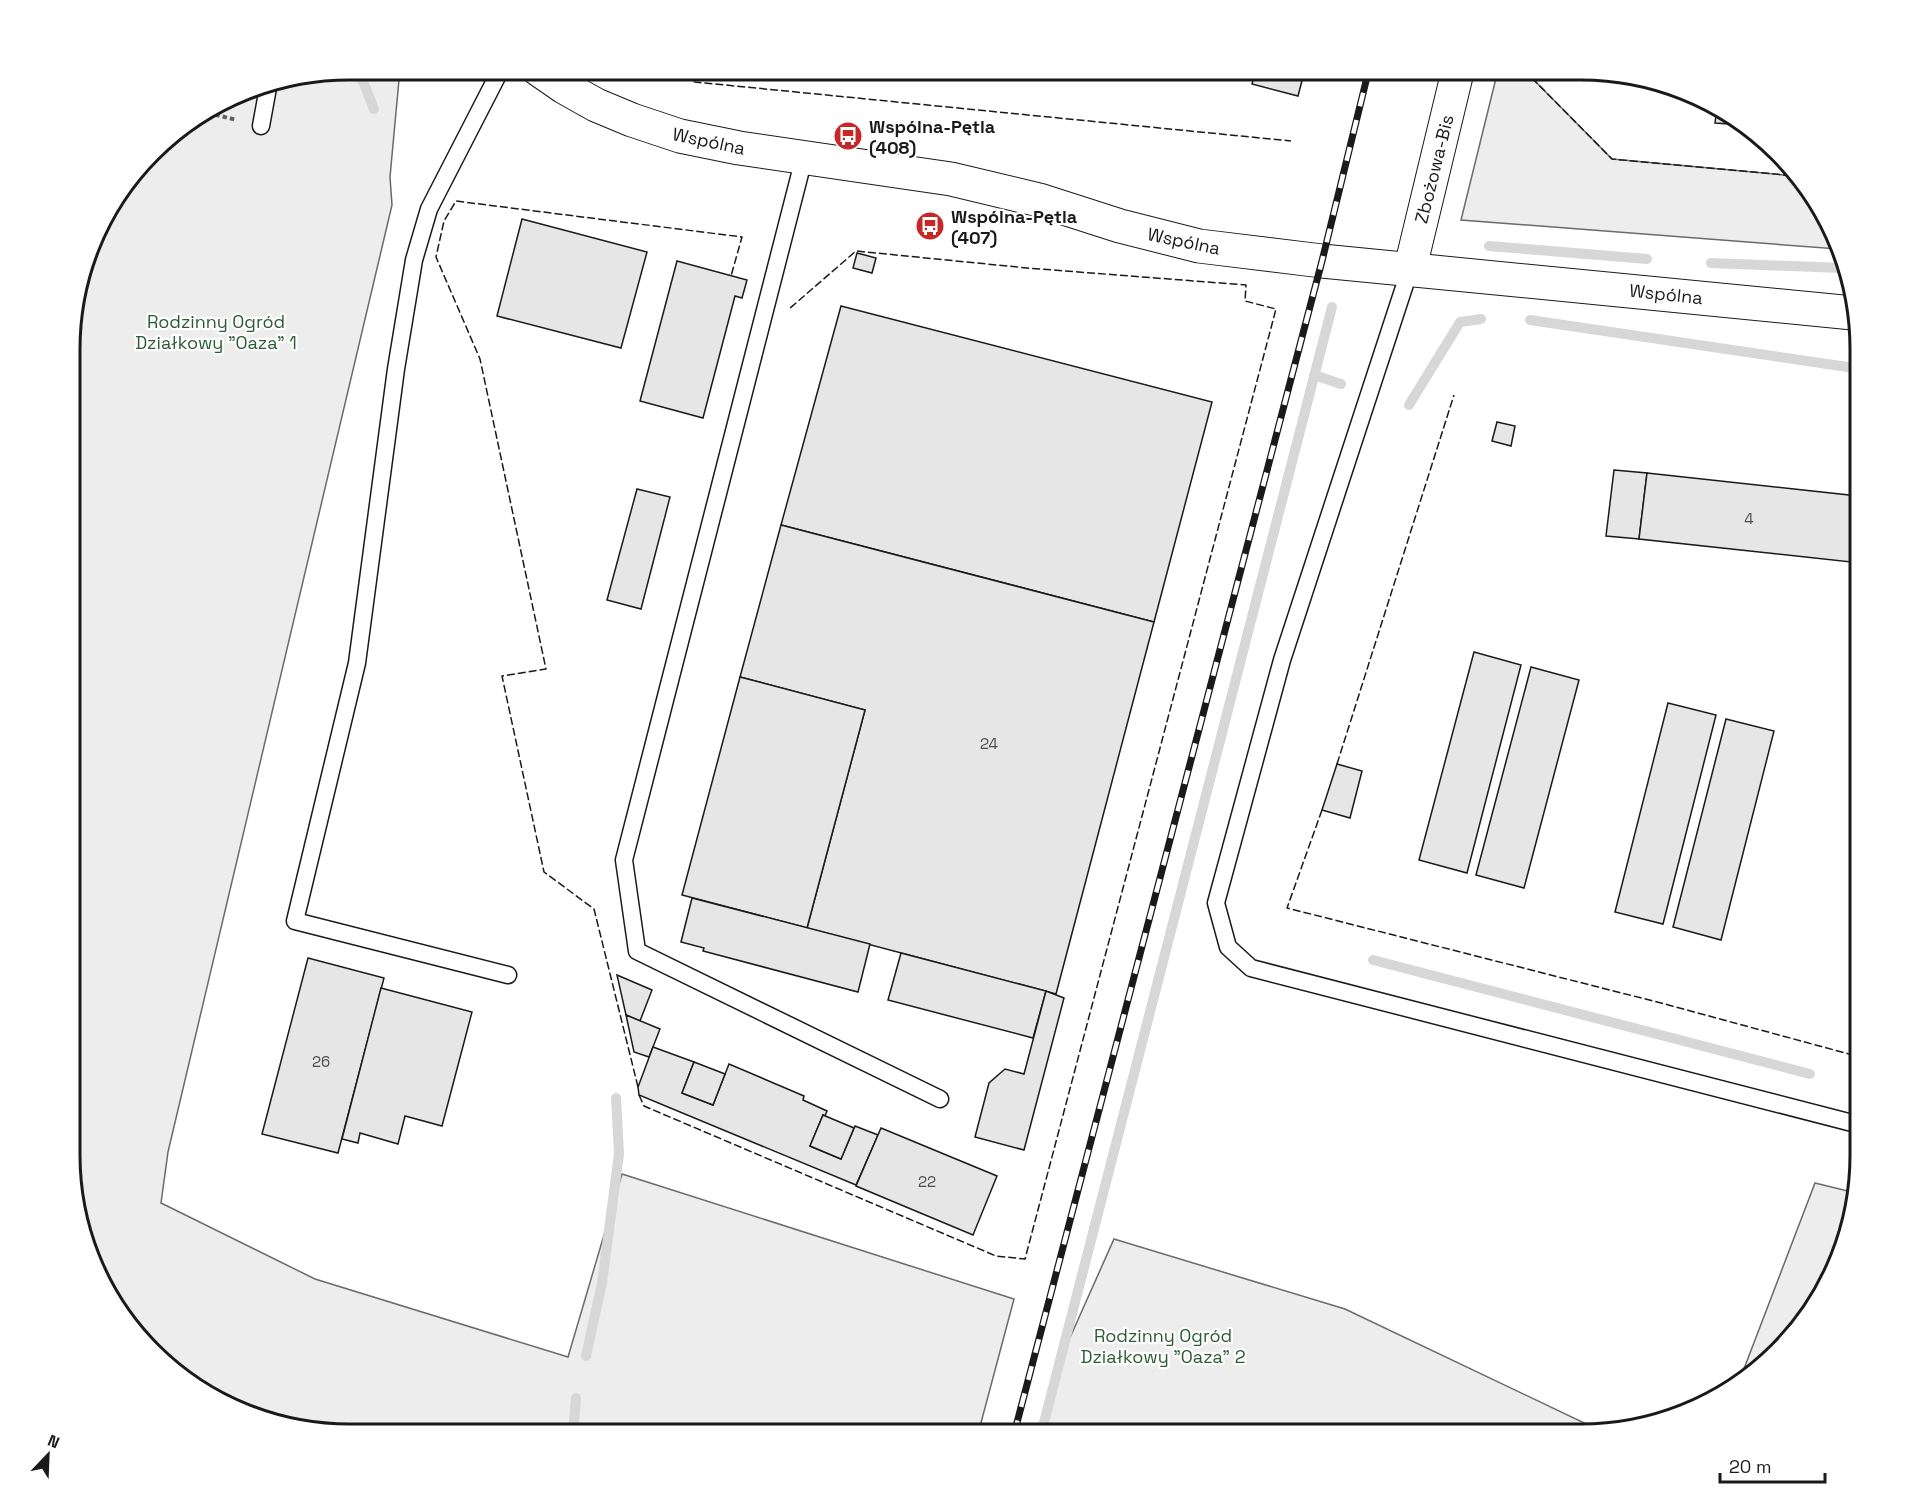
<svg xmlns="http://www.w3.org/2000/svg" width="1930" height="1503" font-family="'Space Grotesk',sans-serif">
<rect width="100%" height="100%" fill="#fff"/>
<g fill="#ededed" stroke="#6a6a6a" stroke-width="1.5">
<path d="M 348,69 L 400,69 L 390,177 L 392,205 L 168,1152 L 161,1203 L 315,1279 L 568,1357 L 622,1174 L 1014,1299 L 978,1434 L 330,1433 L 242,1413 L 164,1364 L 98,1278 L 70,1173 L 71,312 L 106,209 L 164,138 L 258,84 Z"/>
<path d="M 1498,70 L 1524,70 L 1612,159 L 1795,176 L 1832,225 L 1838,249 L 1461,220 Z"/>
<path d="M 1815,1183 L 1856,1193 L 1840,1262 L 1791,1339 L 1742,1374 Z"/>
<path d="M 1114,1239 L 1345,1309 L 1599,1430 L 1582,1434 L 1040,1434 L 1056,1369 Z"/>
</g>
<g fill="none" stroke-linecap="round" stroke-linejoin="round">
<g stroke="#d7d7d7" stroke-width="10">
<path d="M 358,69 L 374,109"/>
<path d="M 1489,246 L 1647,259"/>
<path d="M 1711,263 L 1842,268"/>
<path d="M 1530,320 L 1861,369"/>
<path d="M 1314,375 L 1341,384"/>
<path d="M 1409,405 L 1460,322 L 1481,319"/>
<path d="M 1373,960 L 1810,1074"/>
<path d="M 586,1356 L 602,1283 L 619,1154 L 616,1098"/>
<path d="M 573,1434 L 576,1398"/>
<path d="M 1041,1434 L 1332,307"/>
</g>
</g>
<g fill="#e6e6e6" stroke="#1a1a1a" stroke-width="1.5">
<path d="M 1256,69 L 1305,69 L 1298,96 L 1252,84 Z"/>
<path d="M 1717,108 L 1744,125 L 1715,123 Z"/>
<path d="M 522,219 L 647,252 L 621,348 L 497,316 Z"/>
<path d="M 857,253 L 876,258 L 872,273 L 853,268 Z"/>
<path d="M 677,261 L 747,280 L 742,298 L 735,296 L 703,418 L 640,401 Z"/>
<path d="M 841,306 L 1212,402 L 1154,622 L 781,525 Z"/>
<path d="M 1497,422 L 1515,426 L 1511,446 L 1492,441 Z"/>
<path d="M 1614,470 L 1647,473 L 1639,539 L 1606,536 Z"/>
<path d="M 1647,473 L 1858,496 L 1851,562 L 1639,539 Z"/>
<path d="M 637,489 L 670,497 L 641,609 L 607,600 Z"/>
<path d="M 1858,496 L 1861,497 L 1861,563 L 1851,562 Z"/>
<path d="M 781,525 L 1154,622 L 1056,994 L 807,928 L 865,710 L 740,677 Z"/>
<path d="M 1474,652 L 1521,665 L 1467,873 L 1419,860 Z"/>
<path d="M 1531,667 L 1579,680 L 1524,888 L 1476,875 Z"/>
<path d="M 740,677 L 865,710 L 807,928 L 682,895 Z"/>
<path d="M 1668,703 L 1716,715 L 1663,924 L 1615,912 Z"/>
<path d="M 1726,719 L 1774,731 L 1721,940 L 1673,927 Z"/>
<path d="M 1337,764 L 1362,771 L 1350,818 L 1322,810 Z"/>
<path d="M 692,898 L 870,944 L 858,992 L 703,951 L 704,948 L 681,942 Z"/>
<path d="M 901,953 L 1046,991 L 1033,1038 L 888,1000 Z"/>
<path d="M 308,958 L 384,978 L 338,1153 L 262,1134 Z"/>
<path d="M 617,975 L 652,990 L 640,1021 L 626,1015 Z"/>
<path d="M 381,988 L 472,1012 L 442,1126 L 405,1116 L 398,1144 L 360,1133 L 358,1143 L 342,1139 Z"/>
<path d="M 1046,991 L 1064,998 L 1024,1150 L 975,1137 L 989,1083 L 1005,1069 L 1024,1074 Z"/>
<path d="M 626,1015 L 660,1029 L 649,1057 L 634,1052 Z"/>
<path d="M 653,1047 L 694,1062 L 682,1093 L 713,1105 L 729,1064 L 804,1096 L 803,1100 L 827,1111 L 825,1116 L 823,1115 L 810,1146 L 841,1159 L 855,1126 L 878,1135 L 856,1185 L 639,1095 L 638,1087 Z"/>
<path d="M 694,1062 L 725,1074 L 713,1105 L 682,1093 Z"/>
<path d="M 823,1115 L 854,1128 L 841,1159 L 810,1146 Z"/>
<path d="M 881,1128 L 997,1176 L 973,1235 L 856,1186 Z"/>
</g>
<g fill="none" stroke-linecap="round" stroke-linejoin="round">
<g stroke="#1a1a1a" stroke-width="19">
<g id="service">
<path d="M 501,69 L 429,209 L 414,260 L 396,369 L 357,663 L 295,921 L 508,975"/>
<path d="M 261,126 L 269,82"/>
<path d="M 804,158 L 624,860 L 637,951 L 940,1099"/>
<path d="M 1410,269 L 1282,660 L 1216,903 L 1228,947 L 1251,968 L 1860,1125"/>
</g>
</g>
<g stroke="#1a1a1a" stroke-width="34">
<path id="minor" d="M 1410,269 L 1458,70"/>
</g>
<g stroke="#1a1a1a" stroke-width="35">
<path id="tertiary" d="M 538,69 L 564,87 L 596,105 L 632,120 L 680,136 L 739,148 L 951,179 L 1039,200 L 1120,226 L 1199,246 L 1322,261 L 1853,313"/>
</g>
<path stroke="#5f5f5f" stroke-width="4" stroke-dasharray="4.5 3" stroke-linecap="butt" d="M 208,113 L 237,120"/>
<use href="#service" stroke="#fff" stroke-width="16"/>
<use href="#minor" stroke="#fff" stroke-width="32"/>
<use href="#tertiary" stroke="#fff" stroke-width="33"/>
<g stroke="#1a1a1a" stroke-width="7">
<path id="rail" d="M 1014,1434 L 1322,261 L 1369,69"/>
</g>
<use href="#rail" stroke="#fff" stroke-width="4.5" stroke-dasharray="14" stroke-linecap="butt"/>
<g stroke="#1a1a1a" stroke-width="1.5" stroke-dasharray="8 3" stroke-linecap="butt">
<path d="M 663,69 L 695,82 L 1291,141"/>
<path d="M 1524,70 L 1612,159 L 1795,176"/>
<path d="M 1337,764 L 1454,395"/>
<path d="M 1322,810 L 1287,908 L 1661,1003 L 1860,1057"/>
<path d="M 638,1087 L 594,909 L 544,872 L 502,676 L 546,669 L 480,359 L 436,257 L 444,221 L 456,201 L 742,237 L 731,276"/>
<path d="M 639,1095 L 644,1106 L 996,1256 L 1025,1259 L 1276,309 L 1245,301 L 1246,285 L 1027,268 L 856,251 L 789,309"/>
</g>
</g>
<defs>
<g id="bus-disc" transform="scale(1.5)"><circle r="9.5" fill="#c62828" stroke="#fff"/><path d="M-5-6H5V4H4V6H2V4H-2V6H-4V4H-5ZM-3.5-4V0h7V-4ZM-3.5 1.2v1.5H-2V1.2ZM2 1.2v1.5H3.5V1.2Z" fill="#fff"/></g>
</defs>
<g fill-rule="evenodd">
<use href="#bus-disc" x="848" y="136"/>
<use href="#bus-disc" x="930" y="226"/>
</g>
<g text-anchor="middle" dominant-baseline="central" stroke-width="4.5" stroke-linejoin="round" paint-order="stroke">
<g font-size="15" fill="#4d4d4d">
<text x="1749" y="518">4</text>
<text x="989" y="743">24</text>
<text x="321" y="1061">26</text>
<text x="927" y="1181">22</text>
</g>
<g font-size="18" font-weight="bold" fill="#1a1a1a" stroke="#fff" text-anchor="start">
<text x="869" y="126">Wspólna-Pętla<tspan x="869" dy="21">(408)</tspan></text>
<text x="951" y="216">Wspólna-Pętla<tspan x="951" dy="21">(407)</tspan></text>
</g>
<g font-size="18" fill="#1a1a1a" stroke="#fff">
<text transform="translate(709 141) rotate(12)">Wspólna</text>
<text transform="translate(1434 169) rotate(-76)">Zbożowa-Bis</text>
<text transform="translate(1184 241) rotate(12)">Wspólna</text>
<text transform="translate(1666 294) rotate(6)">Wspólna</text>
</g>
<g font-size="18" fill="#2b5a34" stroke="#fff">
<text x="216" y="321">Rodzinny Ogród<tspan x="216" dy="21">Działkowy "Oaza" 1</tspan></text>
<text x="1163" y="1335">Rodzinny Ogród<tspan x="1163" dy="21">Działkowy "Oaza" 2</tspan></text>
</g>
</g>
<path d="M0 0H1930V1503H0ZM349 80H1581A269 269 0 0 1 1850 349V1155A269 269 0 0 1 1581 1424H349A269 269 0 0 1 80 1155V349A269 269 0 0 1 349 80Z" fill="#fff" fill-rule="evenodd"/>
<path fill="none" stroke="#1a1a1a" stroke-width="3" d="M349 80H1581A269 269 0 0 1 1850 349V1155A269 269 0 0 1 1581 1424H349A269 269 0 0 1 80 1155V349A269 269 0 0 1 349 80Z"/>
<g transform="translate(48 1455) rotate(23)" stroke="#ffffff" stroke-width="4.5" paint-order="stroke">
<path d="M0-4.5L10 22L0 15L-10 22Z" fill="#1a1a1a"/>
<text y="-9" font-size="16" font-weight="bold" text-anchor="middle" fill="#1a1a1a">N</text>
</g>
<path d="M1720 1473v9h105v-9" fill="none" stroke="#1a1a1a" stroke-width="3"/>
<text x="1729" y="1473" font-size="18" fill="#1a1a1a" stroke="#ffffff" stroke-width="4.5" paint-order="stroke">20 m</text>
</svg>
